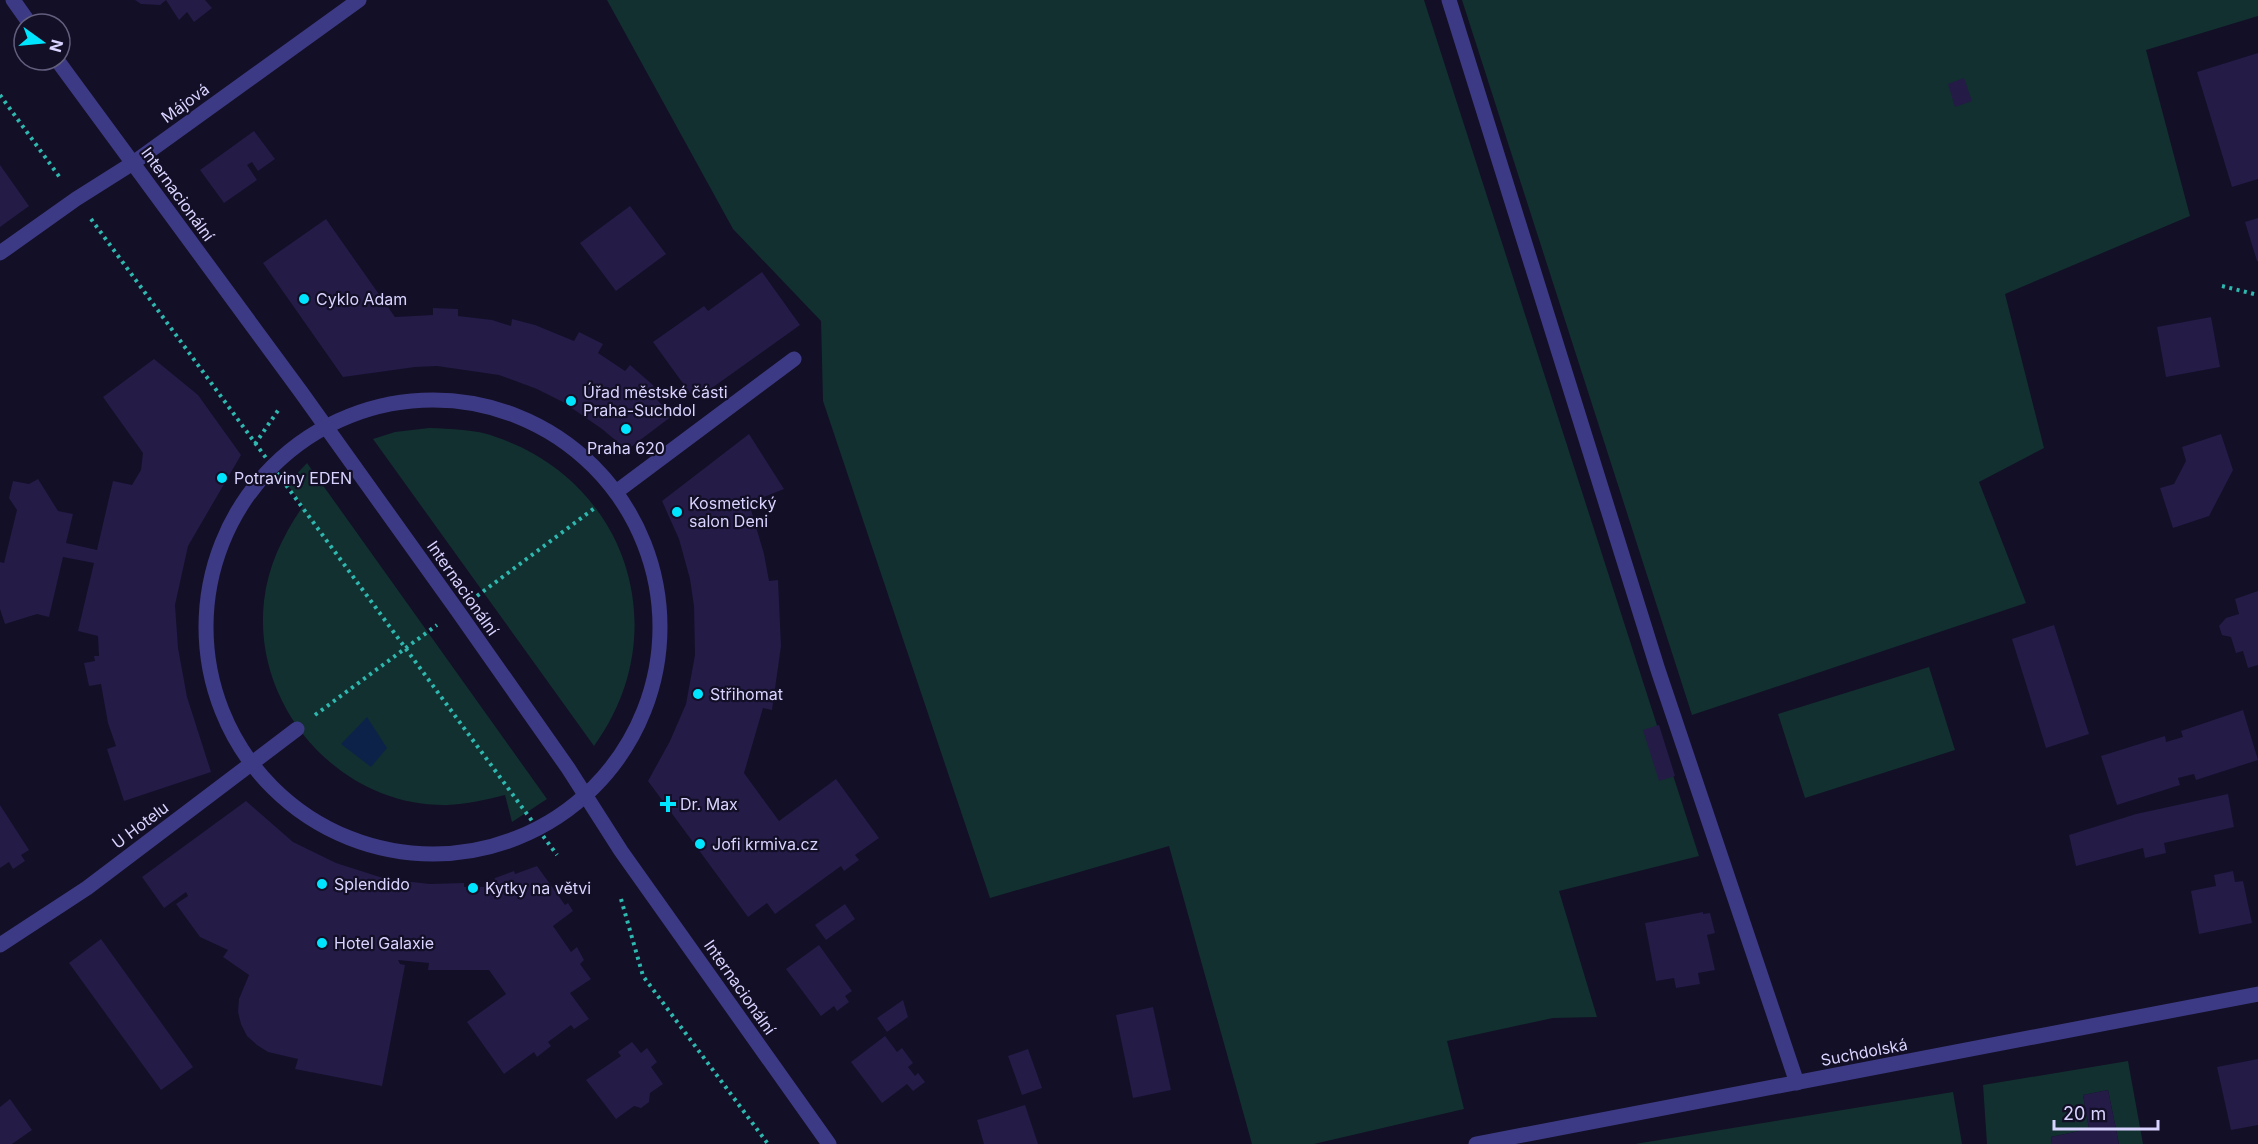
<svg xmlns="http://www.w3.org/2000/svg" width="2258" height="1144" font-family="Inter,sans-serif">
<rect width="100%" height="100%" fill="#130f26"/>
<g fill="#12302f">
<path d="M 607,0 L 1424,0 L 1699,856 L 1559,891 L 1597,1017 L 1553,1018 L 1447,1041 L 1464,1109 L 1314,1144 L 1252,1144 L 1169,846 L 990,898 L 823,401 L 821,321 L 733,229 Z"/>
<path d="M 1462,0 L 2258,0 L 2258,16 L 2146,50 L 2190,216 L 2005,294 L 2044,448 L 1979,482 L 2026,603 L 1692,715 Z"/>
<path d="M 429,428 C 451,429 475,429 496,437 C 629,482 676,634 594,746 L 373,439 L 395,432 Z"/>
<path d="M 307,463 L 547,799 L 512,822 L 505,795 C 486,800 467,804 447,805 C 340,807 252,707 264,601 C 268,566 283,535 303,506 L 287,484 Z"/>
<path d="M 1929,667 L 1955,750 L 1805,798 L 1778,714 Z"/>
<path d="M 2128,1061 L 2143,1144 L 2119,1144 L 2108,1090 L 2083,1095 L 2089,1129 L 2051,1137 L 2052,1144 L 1987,1144 L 1983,1085 Z"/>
<path d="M 1953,1092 L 1962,1144 L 1635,1144 Z"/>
</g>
<path fill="#0c2248" d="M 367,717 L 387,748 L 371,767 L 341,744 Z"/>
<g fill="#241b47">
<path d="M 135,0 L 205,0 L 212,8 L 194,22 L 187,12 L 179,20 L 166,0 L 160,5 L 141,4 Z"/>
<path d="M 2258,53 L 2258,179 L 2232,187 L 2197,72 Z"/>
<path d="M 1964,78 L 1972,101 L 1955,107 L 1948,84 Z"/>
<path d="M 254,131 L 275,159 L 258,171 L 252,162 L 247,165 L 257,180 L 224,203 L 200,170 Z"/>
<path d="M 0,165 L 29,206 L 0,227 Z"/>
<path d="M 630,206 L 666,254 L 616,291 L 580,243 Z"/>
<path d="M 2258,218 L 2258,261 L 2257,261 L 2245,222 Z"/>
<path d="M 326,219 L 395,317 L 433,315 L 433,308 L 458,309 L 458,316 L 492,320 L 511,326 L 512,319 L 535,325 L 574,341 L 579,332 L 603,344 L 598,353 L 625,371 L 630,365 L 654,386 L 649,391 L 672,416 L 627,450 L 602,429 L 563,402 L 537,389 L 499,375 L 437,366 L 415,367 L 343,377 L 263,263 Z"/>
<path d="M 762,272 L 800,325 L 695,400 L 653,342 L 704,306 L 708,311 Z"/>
<path d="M 2211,317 L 2220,367 L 2166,377 L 2157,327 Z"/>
<path d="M 154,359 L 198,395 L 241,455 L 188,546 L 175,605 L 178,648 L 187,697 L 211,772 L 124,801 L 107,749 L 116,746 L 108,723 L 101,684 L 89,686 L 84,663 L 95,661 L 94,656 L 99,656 L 98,636 L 78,631 L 94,563 L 63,557 L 49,617 L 37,614 L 5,624 L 0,609 L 0,562 L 4,563 L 17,510 L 9,498 L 13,481 L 29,484 L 38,479 L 58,511 L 73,514 L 66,543 L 97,550 L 113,481 L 132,485 L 141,470 L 143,453 L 103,397 Z"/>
<path d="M 749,434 L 784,489 L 749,503 L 764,554 L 769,581 L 778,580 L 781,646 L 772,710 L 763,708 L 744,773 L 779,821 L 836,779 L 879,838 L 855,855 L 859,860 L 844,871 L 841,866 L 775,914 L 767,903 L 748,917 L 648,781 L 670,741 L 686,704 L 695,655 L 694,606 L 690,579 L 679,539 L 662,501 Z"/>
<path d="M 2221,434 L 2233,470 L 2209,516 L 2173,528 L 2160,488 L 2174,484 L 2186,461 L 2182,447 Z"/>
<path d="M 2258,591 L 2258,665 L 2248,668 L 2243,651 L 2236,653 L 2231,637 L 2222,635 L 2219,626 L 2226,618 L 2239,614 L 2235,599 Z"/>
<path d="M 2054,625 L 2089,734 L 2046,748 L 2012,639 Z"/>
<path d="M 2243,710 L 2258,760 L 2196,780 L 2194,774 L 2178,778 L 2180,785 L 2117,805 L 2101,756 L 2165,736 L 2166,742 L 2183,737 L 2181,731 Z"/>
<path d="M 1659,725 L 1675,776 L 1659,781 L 1643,730 Z"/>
<path d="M 2228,794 L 2234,827 L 2164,843 L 2166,853 L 2145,858 L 2143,848 L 2076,866 L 2069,835 L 2136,814 Z"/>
<path d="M 246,801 L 293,842 L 336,863 L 386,879 L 430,884 L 464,883 L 464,887 L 493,887 L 495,878 L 514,871 L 515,874 L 537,866 L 565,905 L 568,903 L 573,911 L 553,926 L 571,952 L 577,947 L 584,960 L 580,964 L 591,979 L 570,993 L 589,1019 L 574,1029 L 571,1025 L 548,1042 L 551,1046 L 537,1057 L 534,1052 L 504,1074 L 467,1022 L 506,994 L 489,970 L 428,970 L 429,963 L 398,960 L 400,964 L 405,965 L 382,1086 L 295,1069 L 298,1059 L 268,1052 L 257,1045 L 247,1036 L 241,1024 L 238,1012 L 239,999 L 249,975 L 223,957 L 228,950 L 200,937 L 176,904 L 188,896 L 186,892 L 164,908 L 142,877 Z"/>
<path d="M 0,805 L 29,850 L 21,855 L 25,861 L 13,869 L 9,862 L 0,868 Z"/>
<path d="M 2233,871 L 2235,882 L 2243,881 L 2252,923 L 2199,934 L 2191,891 L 2216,886 L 2214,875 Z"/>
<path d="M 845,904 L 855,919 L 826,940 L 815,925 Z"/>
<path d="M 1703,912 L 1703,914 L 1710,913 L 1715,933 L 1707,935 L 1715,970 L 1698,973 L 1700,984 L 1676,988 L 1674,978 L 1656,981 L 1645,923 Z"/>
<path d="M 101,939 L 193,1067 L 161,1090 L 69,963 Z"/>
<path d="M 819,945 L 852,991 L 845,996 L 849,1002 L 837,1011 L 834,1006 L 821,1016 L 786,969 Z"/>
<path d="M 903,1000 L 908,1017 L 887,1032 L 877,1018 Z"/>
<path d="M 1153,1007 L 1171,1090 L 1133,1098 L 1116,1015 Z"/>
<path d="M 885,1036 L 897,1052 L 902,1048 L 913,1063 L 908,1067 L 915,1076 L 918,1073 L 925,1082 L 913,1091 L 907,1084 L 882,1103 L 851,1062 Z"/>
<path d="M 632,1042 L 641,1053 L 647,1048 L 657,1062 L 651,1067 L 663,1084 L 650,1093 L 649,1102 L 641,1108 L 634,1106 L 616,1119 L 586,1080 L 621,1056 L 618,1052 Z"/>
<path d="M 1028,1049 L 1042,1088 L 1022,1095 L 1008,1056 Z"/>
<path d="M 2258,1059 L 2258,1125 L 2231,1130 L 2217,1067 Z"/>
<path d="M 2108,1090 L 2119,1144 L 2052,1144 L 2051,1137 L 2089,1129 L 2083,1095 Z"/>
<path d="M 10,1099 L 32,1130 L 12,1144 L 0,1144 L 0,1107 Z"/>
<path d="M 1025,1105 L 1038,1144 L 984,1144 L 977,1120 Z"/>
</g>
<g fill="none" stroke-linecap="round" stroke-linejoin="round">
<g stroke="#2fb8b0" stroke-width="4" stroke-dasharray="3 4.5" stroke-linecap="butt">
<path d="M 0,95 L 61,179"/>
<path d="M 91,219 L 557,855"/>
<path d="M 2222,286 L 2258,295"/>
<path d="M 255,444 L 279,409"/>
<path d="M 477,596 L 596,507"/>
<path d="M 315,715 L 437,625"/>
<path d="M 621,899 L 643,976 L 768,1144"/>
</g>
<g stroke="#3d3a85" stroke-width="15">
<path d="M 1449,0 L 1658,670 L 1797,1083"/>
<path d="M 616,492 L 794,359"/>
</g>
<g stroke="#3d3a85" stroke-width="15">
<path d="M 0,253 L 76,199 L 133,163 L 359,0"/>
<circle cx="433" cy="627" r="227"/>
<path d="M 0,945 L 87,888 L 297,729"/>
</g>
<g stroke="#3d3a85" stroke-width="15">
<path d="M 13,0 L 30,24"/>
<path d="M 57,60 L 301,392 L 457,610 L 568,768 L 621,851 L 829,1144"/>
<path d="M 1476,1144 L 2258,994"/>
</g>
</g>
<g fill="#00e5ff" stroke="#130f26" stroke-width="2">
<circle cx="304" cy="299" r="6"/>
<circle cx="571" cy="401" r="6"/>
<circle cx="626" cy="429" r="6"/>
<circle cx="222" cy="478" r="6"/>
<circle cx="677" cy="512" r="6"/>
<circle cx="698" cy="694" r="6"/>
<path d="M665 795h6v6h6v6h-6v6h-6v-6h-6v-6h6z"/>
<circle cx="700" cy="844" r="6"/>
<circle cx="322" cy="884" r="6"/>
<circle cx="473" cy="888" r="6"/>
<circle cx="322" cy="943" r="6"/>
</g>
<g text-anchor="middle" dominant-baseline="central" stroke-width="4.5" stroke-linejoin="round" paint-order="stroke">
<g font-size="16" fill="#d9d4ff" stroke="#130f26">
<text transform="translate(185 103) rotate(-36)">Májová</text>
<text transform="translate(178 194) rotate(54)">Internacionální</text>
<text transform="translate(463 588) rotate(55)">Internacionální</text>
<text transform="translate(140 825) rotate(-37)">U Hotelu</text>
<text transform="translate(740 987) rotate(55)">Internacionální</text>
<text transform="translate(1864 1052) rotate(-11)">Suchdolská</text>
</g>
<g font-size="16" fill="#d9d4ff" stroke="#130f26" text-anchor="start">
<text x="316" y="299">Cyklo Adam</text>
<text x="583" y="392">Úřad městské části<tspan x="583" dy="18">Praha-Suchdol</tspan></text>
<text x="626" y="448" text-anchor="middle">Praha 620</text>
<text x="234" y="478">Potraviny EDEN</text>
<text x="689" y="503">Kosmetický<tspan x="689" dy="18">salon Deni</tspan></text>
<text x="710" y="694">Střihomat</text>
<text x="680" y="804">Dr. Max</text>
<text x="712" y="844">Jofi krmiva.cz</text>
<text x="334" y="884">Splendido</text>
<text x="485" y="888">Kytky na větvi</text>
<text x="334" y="943">Hotel Galaxie</text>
</g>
</g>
<g transform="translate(42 42) rotate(105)"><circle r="28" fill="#130f26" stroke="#625e7d" stroke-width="1.5"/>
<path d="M0-4.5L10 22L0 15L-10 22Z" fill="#00e5ff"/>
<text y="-9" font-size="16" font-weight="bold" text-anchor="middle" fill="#d9d4ff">N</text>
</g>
<path d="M2054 1120v9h104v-9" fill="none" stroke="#d9d4ff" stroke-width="3"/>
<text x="2063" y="1120" font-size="18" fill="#d9d4ff" stroke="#130f26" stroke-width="4.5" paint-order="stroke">20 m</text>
</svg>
